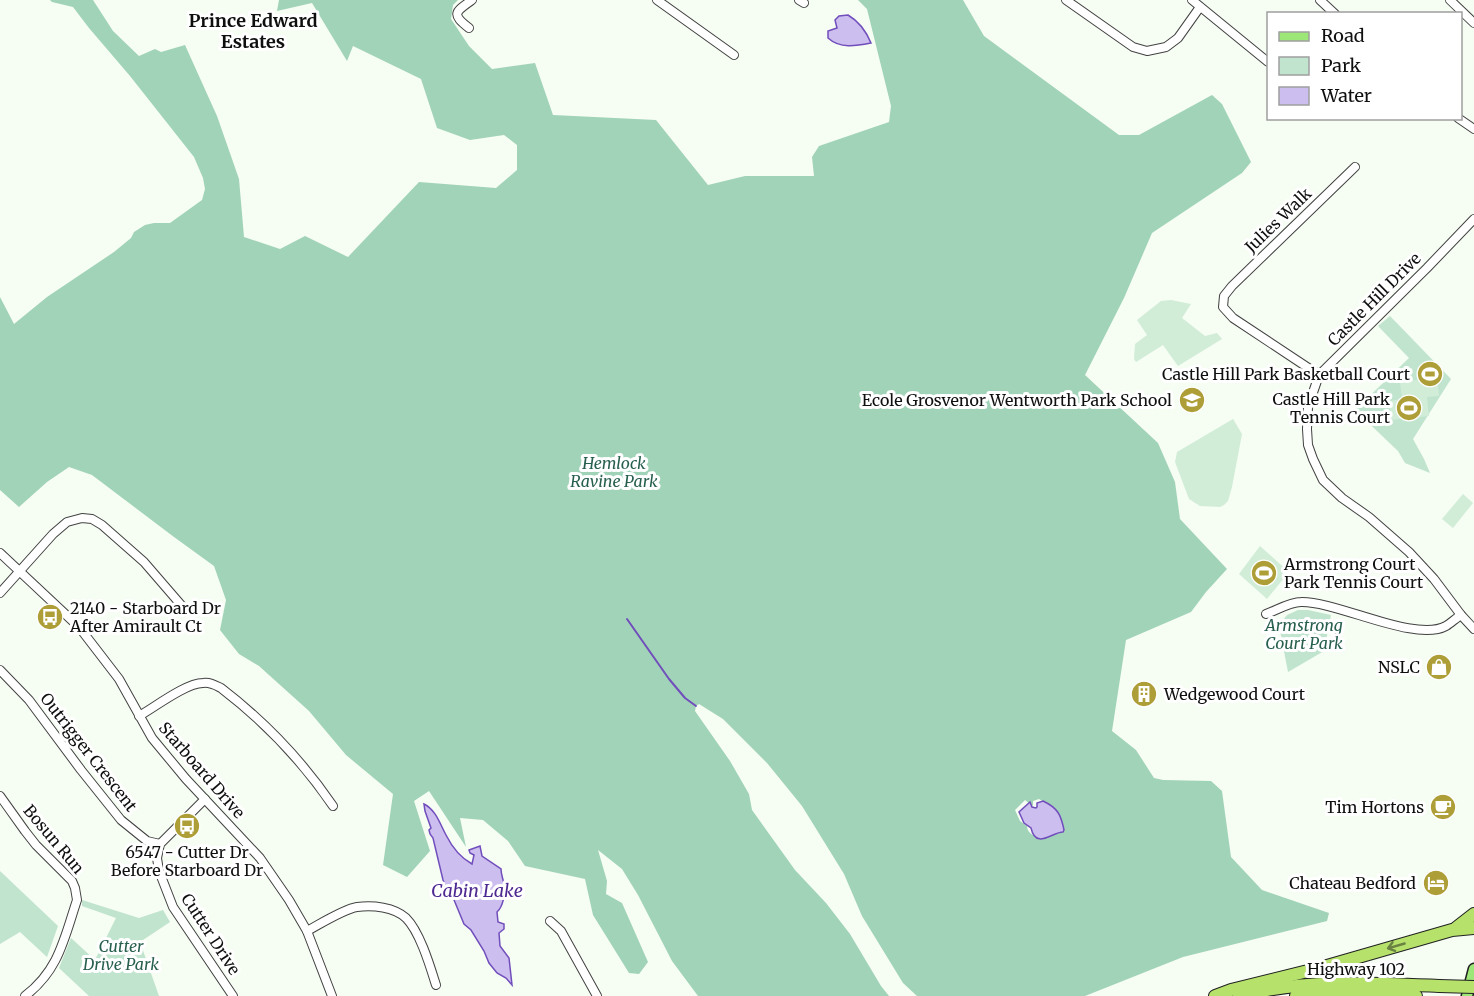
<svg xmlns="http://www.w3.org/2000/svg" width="1474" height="996" font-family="Merriweather,serif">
<rect width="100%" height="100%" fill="#f6fdf3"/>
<g fill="#c0e4ce">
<path d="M 1390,316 L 1451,379 L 1413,439 L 1424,459 L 1430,473 L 1405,463 L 1398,451 L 1355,410 L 1409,358 L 1378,326 Z"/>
<path d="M 1298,610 L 1308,610 L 1331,615 L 1324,651 L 1288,672 L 1279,625 L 1287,615 Z"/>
<path d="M 0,871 L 58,926 L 47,957 L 20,932 L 0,944 Z"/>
<path d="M 82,900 L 139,918 L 163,910 L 170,922 L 140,942 L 159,996 L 89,996 L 59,968 L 71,938 L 95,960 L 116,918 L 82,906 Z"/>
</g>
<path fill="#a1d3b8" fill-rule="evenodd" d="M 50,0 L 93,0 L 113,31 L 139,56 L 155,49 L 161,52 L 185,45 L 217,116 L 239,179 L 244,237 L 280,249 L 305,236 L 348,257 L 419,182 L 496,188 L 517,170 L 517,145 L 504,135 L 470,140 L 437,128 L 421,79 L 353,46 L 347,61 L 312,3 L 277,11 L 279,0 L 458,0 L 453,5 L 451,19 L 469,46 L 492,69 L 535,63 L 553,115 L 656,120 L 708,185 L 745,176 L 814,176 L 812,157 L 819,146 L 889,122 L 891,106 L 867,9 L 858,0 L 963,0 L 984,36 L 1119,135 L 1139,135 L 1212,95 L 1222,104 L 1251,162 L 1242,173 L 1152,233 L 1124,298 L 1085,375 L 1158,443 L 1175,482 L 1180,519 L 1227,569 L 1206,592 L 1191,612 L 1126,640 L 1112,731 L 1136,750 L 1154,778 L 1163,780 L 1211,781 L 1222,791 L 1231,857 L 1262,890 L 1329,913 L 1327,921 L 1183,957 L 1085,996 L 917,996 L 903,983 L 862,916 L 844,874 L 802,806 L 767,763 L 723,719 L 699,704 L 696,706 L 695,711 L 730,761 L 749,794 L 752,810 L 795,870 L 826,903 L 850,934 L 881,986 L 889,996 L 698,996 L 672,961 L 638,895 L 622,869 L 598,850 L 607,881 L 606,894 L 622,903 L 648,962 L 639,974 L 629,973 L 593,915 L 585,879 L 525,866 L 508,841 L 483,820 L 460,818 L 466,847 L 429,791 L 414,801 L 430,851 L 407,877 L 383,865 L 393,794 L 346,755 L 309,711 L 259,666 L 239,654 L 220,630 L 226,600 L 214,566 L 174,537 L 92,475 L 69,467 L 47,482 L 19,507 L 0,490 L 0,297 L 14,324 L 47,297 L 114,252 L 131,238 L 134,232 L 145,225 L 154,223 L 170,223 L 202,200 L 205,189 L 203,178 L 194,157 L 130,76 L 89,28 L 73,7 L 52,2 ZM 1039,799 L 1049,805 L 1037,837 C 1032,835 1027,832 1027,826 L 1020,821 L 1015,810 L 1025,800 L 1032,806 L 1033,805 L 1033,801 Z"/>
<g fill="#d1edd8">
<path d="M 1171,300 L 1191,304 L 1182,318 L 1205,336 L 1217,333 L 1222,339 L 1178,366 L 1163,345 L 1136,362 L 1134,359 L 1135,344 L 1147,335 L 1137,320 L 1161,301 Z"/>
<path d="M 1436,368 L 1439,396 L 1427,397 L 1429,416 L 1391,420 L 1389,401 L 1402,399 L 1400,382 L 1425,379 L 1424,370 Z"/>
<path d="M 1233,419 L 1242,434 L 1232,487 L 1228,501 L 1224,505 L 1220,507 L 1200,506 L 1189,499 L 1175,462 L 1177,452 Z"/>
<path d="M 1463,494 L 1473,503 L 1453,528 L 1442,519 Z"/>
<path d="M 1260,546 L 1289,572 L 1267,599 L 1239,574 Z"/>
</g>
<g fill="#ccbeef" stroke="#714ebc" stroke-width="1.5">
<path d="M 848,15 C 860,22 866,31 871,43 C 856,46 840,49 828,38 L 828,31 L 837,28 L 835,20 L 839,16 Z"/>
<path d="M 1043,801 C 1058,808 1061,815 1064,830 L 1063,832 C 1052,832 1036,850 1031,828 L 1024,823 L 1019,812 L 1030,802 L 1032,807 L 1036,808 L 1037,807 L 1037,803 Z"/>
<path d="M 424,804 C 436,810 440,824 446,835 C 452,847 461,858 472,864 L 474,855 L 470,853 L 469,850 L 480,846 L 482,856 L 501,869 C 501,875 503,878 504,884 C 506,892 503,907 497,912 L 498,922 L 504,924 L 504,929 L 499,933 L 500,946 L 509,958 L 512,985 L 506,978 L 497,973 L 489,963 L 484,951 L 471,930 L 464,924 L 452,895 L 446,887 L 443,880 L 433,838 L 430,834 L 429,830 L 431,828 L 425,811 Z"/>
</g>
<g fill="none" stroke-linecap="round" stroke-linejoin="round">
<path stroke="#714ebc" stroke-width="2" d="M 627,619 L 669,679 L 685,698 L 696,706"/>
<g stroke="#424242" stroke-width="10">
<g id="minor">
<path d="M 657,0 L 734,55"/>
<path d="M 799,0 L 804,3"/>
<path d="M 1066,0 L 1133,47 L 1147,51 L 1166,47 L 1178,38 L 1200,7"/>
<path d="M 1192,0 L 1268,62"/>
<path d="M 1320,0 L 1335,14"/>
<path d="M 1450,0 L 1474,23"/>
<path d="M 469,28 C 451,14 455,12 472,0"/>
<path d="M 1458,118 L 1474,129"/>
<path d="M 1474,219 L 1427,268 L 1319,375 L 1308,407 L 1307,429 L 1308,445 L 1313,459 L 1323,480 L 1342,498 L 1369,517 L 1409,552 L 1434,579 L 1461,615 L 1474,629"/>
<path d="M 1319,375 L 1233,318 L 1223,307 L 1224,296 L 1232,286 L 1355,167"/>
<path d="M 0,553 L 79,627 L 119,679 L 152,738 L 186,779 L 260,858 L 289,900 L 307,931 L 332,996"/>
<path d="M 0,593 L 53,534 L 67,522 L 82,518 L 92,519 L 102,525 L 144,562 L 182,606"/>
<path d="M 1266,614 C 1277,610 1290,602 1301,602 C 1337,601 1415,643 1446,626 C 1451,623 1456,618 1461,615"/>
<path d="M 0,670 L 29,700 L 81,770 L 121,820 L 147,841 L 160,844"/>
<path d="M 139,716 C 155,707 186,683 203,683 C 210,682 215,685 221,688 C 264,721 303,762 333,806"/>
<path d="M 0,796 L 25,831 L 36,845 L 72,881 L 75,888 L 77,900 C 64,939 59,970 25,996"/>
<path d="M 205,799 L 160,844 L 157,858 L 159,871 L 173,907 L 233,996"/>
<path d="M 550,921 L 561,931 L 597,996"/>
<path d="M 307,931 C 320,924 344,909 357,907 C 373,905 394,907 406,918 C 420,932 430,966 436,985"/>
</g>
</g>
<g stroke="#202020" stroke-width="13">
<path id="major" d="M 1467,996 L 1474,969"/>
</g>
<g stroke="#202020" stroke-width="14">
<g id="highway">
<path d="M 1456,928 L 1474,914"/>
<path d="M 1215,996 L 1231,990 L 1320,968 L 1452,930 L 1474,928"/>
<path d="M 1239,996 C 1305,979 1372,983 1439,986"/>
<path d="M 1296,996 C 1336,993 1375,994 1416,996"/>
</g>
</g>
<use href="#minor" stroke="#fff" stroke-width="8"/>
<use href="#major" stroke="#9de779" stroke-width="10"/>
<use href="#highway" stroke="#b6e26c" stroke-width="12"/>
<g stroke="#202020" stroke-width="14" stroke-linecap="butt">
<path id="highway-bridge" d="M 1439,986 L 1474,987"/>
</g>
<use href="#highway-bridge" stroke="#b6e26c" stroke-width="12"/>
</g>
<defs><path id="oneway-shaft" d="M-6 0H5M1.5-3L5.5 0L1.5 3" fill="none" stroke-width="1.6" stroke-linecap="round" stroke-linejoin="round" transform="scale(1.5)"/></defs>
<use stroke="#6b8342" href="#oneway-shaft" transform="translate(1396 946) rotate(164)"/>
<defs>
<g id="stadium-disc" transform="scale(1.35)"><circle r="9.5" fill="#ae9e38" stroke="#fff"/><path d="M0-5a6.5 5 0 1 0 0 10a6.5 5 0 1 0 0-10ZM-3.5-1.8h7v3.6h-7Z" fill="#fff"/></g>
<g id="school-disc" transform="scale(1.35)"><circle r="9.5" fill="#ae9e38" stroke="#fff"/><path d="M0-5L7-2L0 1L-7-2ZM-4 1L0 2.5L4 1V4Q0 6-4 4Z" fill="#fff"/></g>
<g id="bus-disc" transform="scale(1.35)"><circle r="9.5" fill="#ae9e38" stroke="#fff"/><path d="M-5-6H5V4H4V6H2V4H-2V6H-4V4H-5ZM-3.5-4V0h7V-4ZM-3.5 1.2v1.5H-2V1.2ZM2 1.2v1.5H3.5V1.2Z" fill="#fff"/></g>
<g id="shop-disc" transform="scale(1.35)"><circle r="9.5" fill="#ae9e38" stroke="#fff"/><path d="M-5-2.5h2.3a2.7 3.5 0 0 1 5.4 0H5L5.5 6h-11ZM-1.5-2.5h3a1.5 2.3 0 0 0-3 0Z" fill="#fff"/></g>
<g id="building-disc" transform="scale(1.35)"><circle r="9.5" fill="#ae9e38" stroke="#fff"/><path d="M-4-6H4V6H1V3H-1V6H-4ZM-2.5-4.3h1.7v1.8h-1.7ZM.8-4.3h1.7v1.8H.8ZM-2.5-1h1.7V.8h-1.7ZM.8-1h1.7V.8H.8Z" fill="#fff"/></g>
<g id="cafe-disc" transform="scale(1.35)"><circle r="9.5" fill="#ae9e38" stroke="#fff"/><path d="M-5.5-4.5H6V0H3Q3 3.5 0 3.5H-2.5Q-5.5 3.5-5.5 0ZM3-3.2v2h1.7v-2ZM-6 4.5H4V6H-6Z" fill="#fff"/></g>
<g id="hotel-disc" transform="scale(1.35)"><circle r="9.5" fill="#ae9e38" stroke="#fff"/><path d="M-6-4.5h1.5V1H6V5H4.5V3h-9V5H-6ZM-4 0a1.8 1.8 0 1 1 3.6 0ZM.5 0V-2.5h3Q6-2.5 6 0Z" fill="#fff"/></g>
</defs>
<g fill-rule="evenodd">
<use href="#stadium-disc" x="1430" y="374"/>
<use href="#school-disc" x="1192" y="400"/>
<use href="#stadium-disc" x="1409" y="408"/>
<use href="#stadium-disc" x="1264" y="573"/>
<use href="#bus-disc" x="50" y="617"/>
<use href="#shop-disc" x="1439" y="667"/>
<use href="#building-disc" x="1144" y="694"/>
<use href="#cafe-disc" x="1443" y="807"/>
<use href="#bus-disc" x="187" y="826"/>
<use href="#hotel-disc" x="1436" y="883"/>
</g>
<g text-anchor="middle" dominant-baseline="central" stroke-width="6" stroke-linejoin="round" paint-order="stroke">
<g font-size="16" fill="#0f0f0f" stroke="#fff">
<text transform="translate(1278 220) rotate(-44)">Julies Walk</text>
<text transform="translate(1374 299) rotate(-45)">Castle Hill Drive</text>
<text transform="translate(89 752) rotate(52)">Outrigger Crescent</text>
<text transform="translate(202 770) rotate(49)">Starboard Drive</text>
<text transform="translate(54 839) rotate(50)">Bosun Run</text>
<text transform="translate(211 934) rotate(57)">Cutter Drive</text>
<text x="1356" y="969">Highway 102</text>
</g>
<g font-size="16" fill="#0f0f0f" stroke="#fff" text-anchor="end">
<text x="1410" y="374">Castle Hill Park Basketball Court</text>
<text x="1390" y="399">Castle Hill Park<tspan x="1390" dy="18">Tennis Court</tspan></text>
<text x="1172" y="400">Ecole Grosvenor Wentworth Park School</text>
<text x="1284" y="564" text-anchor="start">Armstrong Court<tspan x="1284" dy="18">Park Tennis Court</tspan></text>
<text x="70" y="608" text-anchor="start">2140 - Starboard Dr<tspan x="70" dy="18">After Amirault Ct</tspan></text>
<text x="1420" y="667">NSLC</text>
<text x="1164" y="694" text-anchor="start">Wedgewood Court</text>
<text x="1424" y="807">Tim Hortons</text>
<text x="187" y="852" text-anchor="middle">6547 - Cutter Dr<tspan x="187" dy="18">Before Starboard Dr</tspan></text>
<text x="1416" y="883">Chateau Bedford</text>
</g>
<g font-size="16" font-style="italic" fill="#275f4f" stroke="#fff">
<text x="614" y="463">Hemlock<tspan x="614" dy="18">Ravine Park</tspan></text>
<text x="1304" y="625">Armstrong<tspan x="1304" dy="18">Court Park</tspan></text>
<text x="121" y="946">Cutter<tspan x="121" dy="18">Drive Park</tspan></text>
</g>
<g font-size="18" font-weight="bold" fill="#0f0f0f" stroke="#fff">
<text x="253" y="20">Prince Edward<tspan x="253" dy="21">Estates</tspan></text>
</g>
<g font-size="18" font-style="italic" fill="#4d2891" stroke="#fff">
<text x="477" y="890">Cabin Lake</text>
</g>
</g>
<rect x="1267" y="12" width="195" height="108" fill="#ffffff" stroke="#9f9f9f" stroke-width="1.5"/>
<rect x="1279" y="32" width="30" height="9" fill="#9de779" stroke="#9f9f9f" stroke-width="1.5"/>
<text x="1321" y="42" font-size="18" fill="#0f0f0f">Road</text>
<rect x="1279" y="57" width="30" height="18" fill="#c0e4ce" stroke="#9f9f9f" stroke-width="1.5"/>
<text x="1321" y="72" font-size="18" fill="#0f0f0f">Park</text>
<rect x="1279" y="87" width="30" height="18" fill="#ccbeef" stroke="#9f9f9f" stroke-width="1.5"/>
<text x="1321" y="102" font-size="18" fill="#0f0f0f">Water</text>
</svg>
